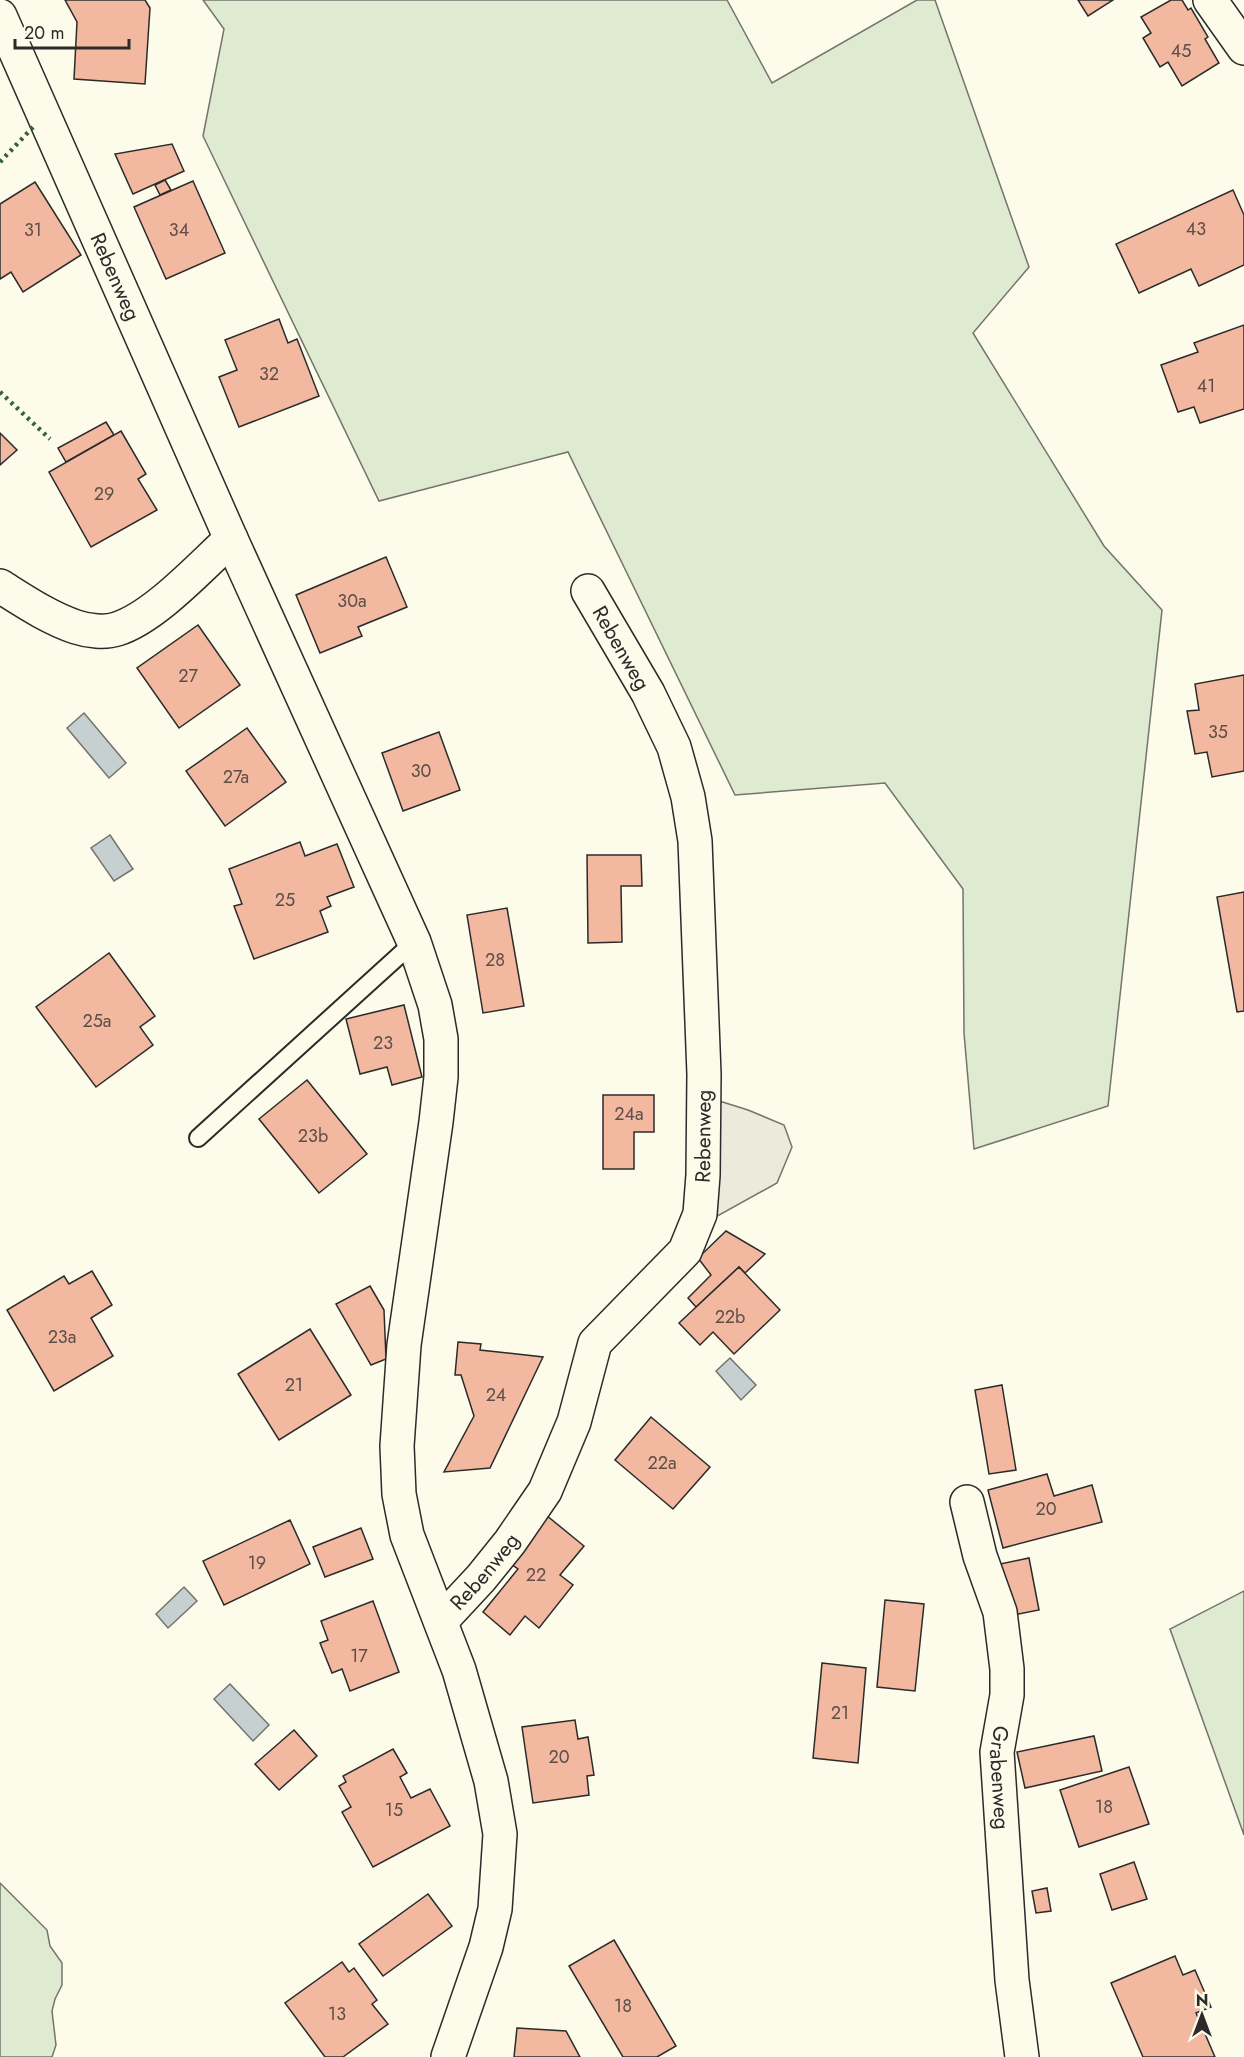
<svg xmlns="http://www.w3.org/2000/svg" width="1244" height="2057" font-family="Jost,sans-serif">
<rect width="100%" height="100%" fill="#fdfbea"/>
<g fill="#deebd1" stroke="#74746e" stroke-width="1.5">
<path d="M 203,0 L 727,0 L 772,83 L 917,0 L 935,0 L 1029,267 L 973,333 L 1104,546 L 1162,610 L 1108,1106 L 974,1149 L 964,1033 L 963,889 L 885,783 L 735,795 L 568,452 L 379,501 L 203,136 L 224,29 Z"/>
<path d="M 1244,1591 L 1244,1835 L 1170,1629 Z"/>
<path d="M 0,1883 L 47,1930 L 50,1946 L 62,1963 L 62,1985 L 55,1999 L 52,2011 L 56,2045 L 52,2057 L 0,2057 Z"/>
</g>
<path fill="#eceadb" stroke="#74746e" stroke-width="1.5" d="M 713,1099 L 748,1110 L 784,1125 L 792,1147 L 777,1183 L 712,1219 Z"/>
<g fill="#c7d0d0" stroke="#74746e" stroke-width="1.5">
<path d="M 84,713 L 126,763 L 109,778 L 67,728 Z"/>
<path d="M 110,835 L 133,869 L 114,881 L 91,848 Z"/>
<path d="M 730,1358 L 756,1385 L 741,1400 L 716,1371 Z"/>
<path d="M 184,1587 L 197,1601 L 168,1628 L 156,1614 Z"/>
<path d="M 230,1684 L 269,1725 L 253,1741 L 214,1699 Z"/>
</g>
<g fill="#f2b8a0" stroke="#2b2b2b" stroke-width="1.5">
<path d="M 65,0 L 145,0 L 150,8 L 145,84 L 74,79 L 77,22 Z"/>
<path d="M 1078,0 L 1113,0 L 1088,16 Z"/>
<path d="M 1171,0 L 1182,0 L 1188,10 L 1191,8 L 1208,37 L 1205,39 L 1219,63 L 1182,86 L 1168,62 L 1160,67 L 1143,38 L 1151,33 L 1141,17 Z"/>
<path d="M 172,144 L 184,171 L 133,194 L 115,154 Z"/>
<path d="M 165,180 L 171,190 L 160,195 L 155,185 Z"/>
<path d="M 193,181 L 225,253 L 166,279 L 134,207 Z"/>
<path d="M 35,182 L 81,255 L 23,292 L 11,272 L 0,279 L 0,204 Z"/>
<path d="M 1233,190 L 1244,215 L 1244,265 L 1199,286 L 1191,269 L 1139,293 L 1116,244 Z"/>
<path d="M 279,319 L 288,343 L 297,339 L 319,396 L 239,427 L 219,377 L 237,370 L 225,340 Z"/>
<path d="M 1244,325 L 1244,409 L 1200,423 L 1194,407 L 1178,412 L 1161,365 L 1198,352 L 1194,343 Z"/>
<path d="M 106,422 L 114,435 L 66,462 L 58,448 Z"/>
<path d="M 121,431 L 146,474 L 138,479 L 157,510 L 91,547 L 49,472 Z"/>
<path d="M 0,433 L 17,450 L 0,465 Z"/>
<path d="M 386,557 L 407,607 L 358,627 L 362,636 L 320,653 L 296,595 Z"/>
<path d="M 198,625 L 240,685 L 179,728 L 137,668 Z"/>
<path d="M 1244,675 L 1244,771 L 1212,777 L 1207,752 L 1195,754 L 1187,711 L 1199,710 L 1195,684 Z"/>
<path d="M 247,728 L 286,782 L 225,826 L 186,771 Z"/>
<path d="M 439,732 L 460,790 L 403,811 L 382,753 Z"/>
<path d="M 300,842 L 305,856 L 337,844 L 354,887 L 327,897 L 331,906 L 320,911 L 328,932 L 254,959 L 234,906 L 242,904 L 229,869 Z"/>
<path d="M 587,855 L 641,855 L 642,886 L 621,886 L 622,942 L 588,943 Z"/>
<path d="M 1244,892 L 1244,1011 L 1237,1012 L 1217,897 Z"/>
<path d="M 507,908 L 524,1006 L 483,1013 L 467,915 Z"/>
<path d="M 109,953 L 155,1016 L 140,1027 L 153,1045 L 96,1087 L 36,1007 Z"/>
<path d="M 404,1005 L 422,1077 L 392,1085 L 387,1067 L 360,1074 L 346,1019 Z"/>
<path d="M 307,1080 L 367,1154 L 319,1193 L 259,1119 Z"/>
<path d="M 603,1095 L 654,1095 L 654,1132 L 634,1132 L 634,1169 L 603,1169 Z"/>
<path d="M 726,1231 L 765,1254 L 745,1273 L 739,1267 L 696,1307 L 688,1298 L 711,1275 L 698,1258 Z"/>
<path d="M 739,1267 L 780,1310 L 734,1354 L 713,1332 L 700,1345 L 679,1323 Z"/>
<path d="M 92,1271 L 112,1305 L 91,1318 L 113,1356 L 54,1391 L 7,1310 L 64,1276 L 69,1284 Z"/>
<path d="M 370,1286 L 384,1310 L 386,1359 L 371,1365 L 336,1304 Z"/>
<path d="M 310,1329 L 351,1395 L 279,1440 L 238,1374 Z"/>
<path d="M 458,1342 L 481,1344 L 480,1350 L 543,1357 L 490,1468 L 444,1472 L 474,1416 L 461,1375 L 455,1375 Z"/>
<path d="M 1002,1385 L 1016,1470 L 989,1474 L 975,1390 Z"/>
<path d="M 651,1417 L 710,1467 L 673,1509 L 615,1460 Z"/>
<path d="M 1047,1474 L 1054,1496 L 1092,1485 L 1102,1522 L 1003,1548 L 988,1490 Z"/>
<path d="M 546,1515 L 584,1546 L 560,1575 L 573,1585 L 539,1628 L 525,1616 L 510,1635 L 483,1612 L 518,1569 L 508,1562 Z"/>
<path d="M 290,1520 L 310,1564 L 224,1605 L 203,1561 Z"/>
<path d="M 361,1528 L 373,1559 L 325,1577 L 313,1547 Z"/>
<path d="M 1029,1558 L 1039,1610 L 1009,1616 L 1000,1564 Z"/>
<path d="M 885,1600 L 924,1604 L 915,1691 L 877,1687 Z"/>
<path d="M 373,1601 L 399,1672 L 350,1691 L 342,1669 L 332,1673 L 320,1643 L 328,1640 L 321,1621 Z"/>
<path d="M 822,1663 L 866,1668 L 858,1763 L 813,1758 Z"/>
<path d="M 575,1720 L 578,1739 L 588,1737 L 594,1775 L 587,1776 L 589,1795 L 533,1803 L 522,1727 Z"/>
<path d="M 294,1730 L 317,1756 L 279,1790 L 255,1764 Z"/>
<path d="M 1094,1736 L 1102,1771 L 1025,1788 L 1017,1752 Z"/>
<path d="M 393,1749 L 407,1773 L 400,1777 L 411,1798 L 430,1789 L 450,1826 L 373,1867 L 342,1812 L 351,1807 L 339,1786 L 346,1782 L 343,1776 Z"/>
<path d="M 1129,1767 L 1149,1824 L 1079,1847 L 1060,1790 Z"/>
<path d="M 1134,1862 L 1147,1899 L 1112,1910 L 1100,1874 Z"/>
<path d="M 1047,1888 L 1051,1911 L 1036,1913 L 1032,1891 Z"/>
<path d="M 428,1894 L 452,1926 L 383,1976 L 359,1944 Z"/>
<path d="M 614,1940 L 676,2046 L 657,2057 L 623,2057 L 569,1966 Z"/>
<path d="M 1175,1956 L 1183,1975 L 1195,1970 L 1211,2007 L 1196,2013 L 1215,2057 L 1143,2057 L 1111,1983 Z"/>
<path d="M 342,1962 L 349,1972 L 354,1968 L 377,2000 L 372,2004 L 388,2024 L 343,2057 L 325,2057 L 285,2003 Z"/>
<path d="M 517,2028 L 566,2031 L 580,2057 L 514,2057 Z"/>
</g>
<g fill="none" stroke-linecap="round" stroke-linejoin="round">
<g stroke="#2b2b2b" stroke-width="20">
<path id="service" d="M 198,1138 L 414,942"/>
</g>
<g stroke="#2b2b2b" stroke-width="36">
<g id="minor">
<path d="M 1210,0 L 1244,48"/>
<path id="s1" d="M 0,16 L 231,539 L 414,942 L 435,1005 L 441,1039 L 441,1077 L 436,1122 L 404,1345 L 397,1446 L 399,1494 L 407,1535 L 459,1670 L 491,1781 L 500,1834 L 495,1909 L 486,1947 L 448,2057"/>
<path d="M 0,586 C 24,601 49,618 76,627 C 88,631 105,633 117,629 C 155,617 201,566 231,539"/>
<path id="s2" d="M 967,1502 L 980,1556 L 1000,1612 L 1007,1669 L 1007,1695 L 997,1752 L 1012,1980 L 1022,2057"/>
<path id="s3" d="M 441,1621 L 481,1578 L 510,1542 L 545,1491 L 574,1422 L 595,1343 L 685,1251 L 700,1214 L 703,1175 L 704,1074 L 695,841 L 688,797 L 674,747 L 648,693 L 588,591"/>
</g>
</g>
<use href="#service" stroke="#fdfbea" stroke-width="16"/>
<use href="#minor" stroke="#fdfbea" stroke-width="33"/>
<g stroke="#34623c" stroke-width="4.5" stroke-dasharray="3 4.5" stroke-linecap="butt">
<path d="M 0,162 L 35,125"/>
<path d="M 0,392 L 50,439"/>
</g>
</g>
<g text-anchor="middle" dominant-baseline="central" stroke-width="4.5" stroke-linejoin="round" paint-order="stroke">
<g font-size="18" fill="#5d4e48">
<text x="1181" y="51">45</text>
<text x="1196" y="229">43</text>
<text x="33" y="230">31</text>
<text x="179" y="230">34</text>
<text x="269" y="374">32</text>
<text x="1206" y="386">41</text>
<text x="104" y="494">29</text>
<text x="352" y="601">30a</text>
<text x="188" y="676">27</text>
<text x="1218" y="732">35</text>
<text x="421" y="771">30</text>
<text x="236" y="777">27a</text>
<text x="285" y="900">25</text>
<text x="495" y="960">28</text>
<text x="97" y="1021">25a</text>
<text x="383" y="1043">23</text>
<text x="629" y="1114">24a</text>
<text x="313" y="1136">23b</text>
<text x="730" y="1317">22b</text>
<text x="62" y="1337">23a</text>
<text x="294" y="1385">21</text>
<text x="496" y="1395">24</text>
<text x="662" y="1463">22a</text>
<text x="1046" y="1509">20</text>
<text x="257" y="1563">19</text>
<text x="536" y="1575">22</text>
<text x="359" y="1656">17</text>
<text x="840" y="1713">21</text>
<text x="559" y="1757">20</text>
<text x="1104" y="1807">18</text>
<text x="394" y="1810">15</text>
<text x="623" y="2006">18</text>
<text x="337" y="2014">13</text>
</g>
<g font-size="21" fill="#2b2b2b" stroke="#fdfbea">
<text stroke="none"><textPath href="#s1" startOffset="285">Rebenweg</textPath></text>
<text transform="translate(621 648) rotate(60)">Rebenweg</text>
<text stroke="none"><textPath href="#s3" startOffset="570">Rebenweg</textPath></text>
<text stroke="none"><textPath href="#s3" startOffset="66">Rebenweg</textPath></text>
<text stroke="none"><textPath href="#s2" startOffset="282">Grabenweg</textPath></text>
</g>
</g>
<g transform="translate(1202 2015)" stroke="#fdfbea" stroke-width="4.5" paint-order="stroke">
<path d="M0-4.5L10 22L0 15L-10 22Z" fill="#2b2b2b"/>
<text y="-9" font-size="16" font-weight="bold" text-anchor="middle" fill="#2b2b2b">N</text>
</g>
<path d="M15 39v9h114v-9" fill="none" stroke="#2b2b2b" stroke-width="3"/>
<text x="24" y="39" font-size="18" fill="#2b2b2b" stroke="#fdfbea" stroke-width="4.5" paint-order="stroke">20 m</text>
</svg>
